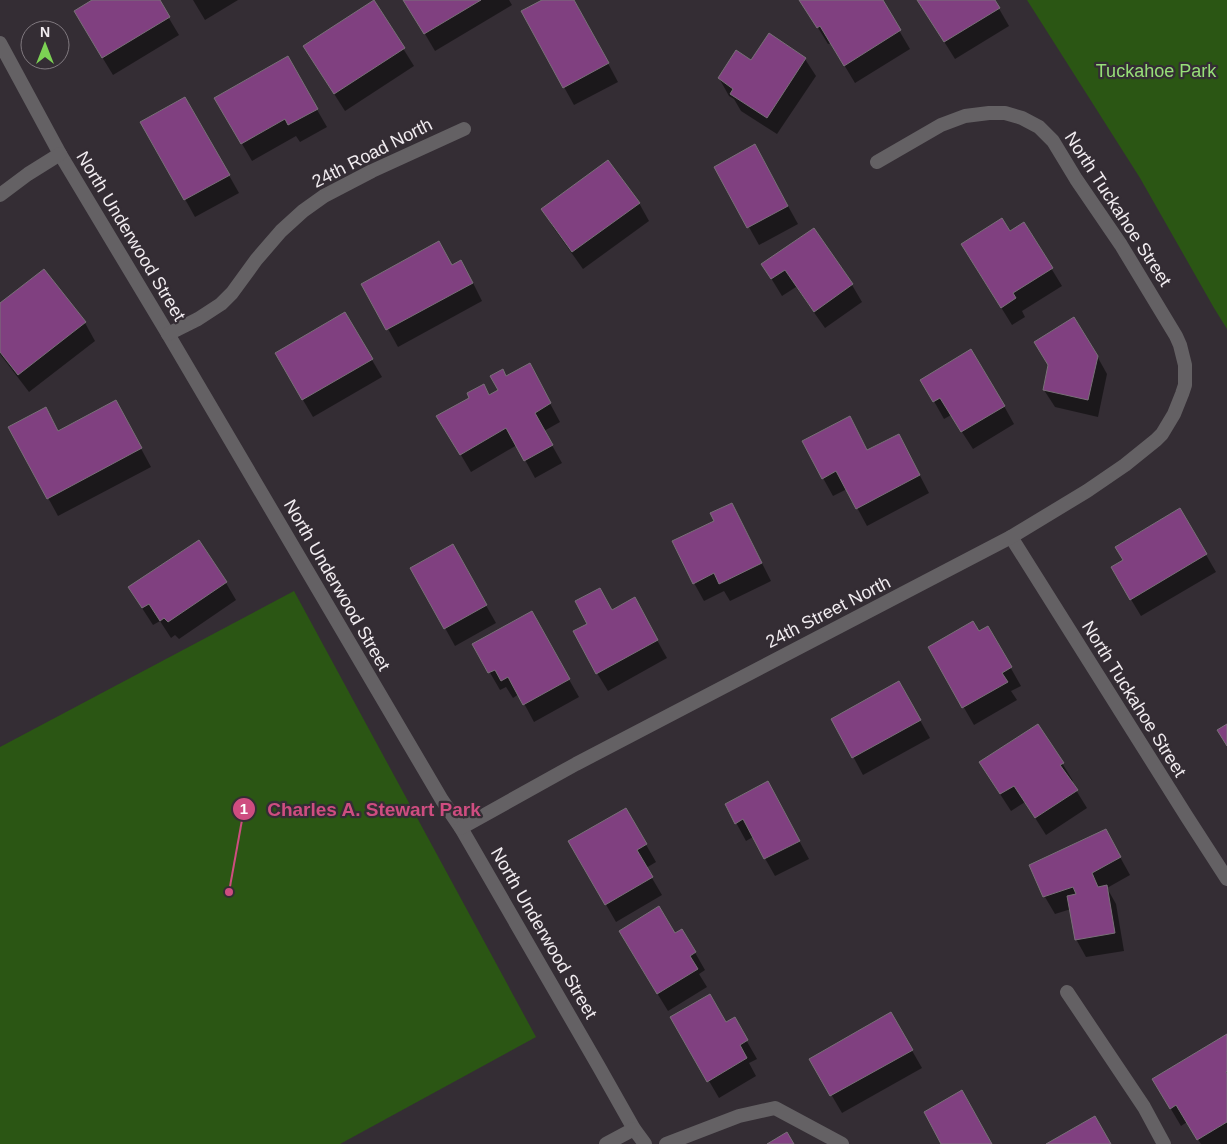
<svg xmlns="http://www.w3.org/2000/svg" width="1227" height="1144" font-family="Arial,sans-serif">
<rect width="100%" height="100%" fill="#342d34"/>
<g fill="#2b5614">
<path d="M 1027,0 L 1227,0 L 1227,329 L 1214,308 L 1140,178 Z"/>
<path d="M 294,591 L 536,1037 L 340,1144 L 0,1144 L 0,747 Z"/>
</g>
<g fill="#0007">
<path d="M 94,0 L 158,0 L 179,35 L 113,75 L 85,29 Z"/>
<path d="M 193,0 L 238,0 L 205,20 Z"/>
<path d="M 405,0 L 509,0 L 512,5 L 435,51 Z"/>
<path d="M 544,0 L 574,0 L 618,82 L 574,105 L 564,87 Z"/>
<path d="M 801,0 L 881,0 L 910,49 L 855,83 L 831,43 L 828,44 Z"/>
<path d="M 918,0 L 994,0 L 1009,26 L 955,59 Z"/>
<path d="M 374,2 L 414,66 L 345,111 L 315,64 Z"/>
<path d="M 287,58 L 327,127 L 300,142 L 296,136 L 252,161 L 216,99 Z"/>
<path d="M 805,59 L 816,76 L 777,134 L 741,111 L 734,99 L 729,96 L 719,78 L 752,62 Z"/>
<path d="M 185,98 L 239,193 L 195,217 L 142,122 Z"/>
<path d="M 764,163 L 798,224 L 759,245 L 715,167 Z"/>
<path d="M 639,203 L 649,221 L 583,269 L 553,227 L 543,209 Z"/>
<path d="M 1024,224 L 1062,286 L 1022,311 L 1025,317 L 1012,325 L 973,262 L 1010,232 Z"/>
<path d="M 814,229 L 852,285 L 862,302 L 825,328 L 796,287 L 782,296 L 763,265 Z"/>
<path d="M 452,267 L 471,279 L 482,301 L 398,347 L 363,284 Z"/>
<path d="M 44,271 L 85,323 L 95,341 L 29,392 L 0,354 L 0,304 Z"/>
<path d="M 345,314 L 382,377 L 313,417 L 276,354 Z"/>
<path d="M 1097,356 L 1107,374 L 1098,417 L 1055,407 L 1044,390 L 1049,366 Z"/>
<path d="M 922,380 L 1004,406 L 1014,424 L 973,449 L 951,415 L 944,419 Z"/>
<path d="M 539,383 L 560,422 L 544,431 L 562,463 L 535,478 L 517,445 L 471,472 L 438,416 L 489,396 L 500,391 Z"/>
<path d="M 125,419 L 151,467 L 58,516 L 10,428 L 58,432 Z"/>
<path d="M 868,451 L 908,453 L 929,493 L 867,526 L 847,489 L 833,496 L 823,478 Z"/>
<path d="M 1180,510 L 1216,572 L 1141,616 L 1112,568 L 1125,561 Z"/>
<path d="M 741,522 L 771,581 L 730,601 L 724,591 L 704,601 L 694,583 Z"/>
<path d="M 199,541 L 226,583 L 236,600 L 179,639 L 175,635 L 171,638 L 160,621 L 153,625 L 140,605 Z"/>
<path d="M 462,563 L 496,623 L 455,646 L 412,568 Z"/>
<path d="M 612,611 L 644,617 L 667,658 L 608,691 L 597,673 Z"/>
<path d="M 531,613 L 579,697 L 534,722 L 519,694 L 513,698 L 506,687 L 500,690 L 474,645 Z"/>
<path d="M 988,628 L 1021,686 L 1011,691 L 1017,700 L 974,725 L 929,647 L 979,633 Z"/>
<path d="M 899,683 L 930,738 L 863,775 L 833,719 Z"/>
<path d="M 1062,763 L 1073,781 L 1071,782 L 1087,808 L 1046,835 L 1025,802 L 1011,811 L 991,780 Z"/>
<path d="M 777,800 L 809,859 L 775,876 L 753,837 L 746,841 L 726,804 Z"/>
<path d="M 626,810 L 656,862 L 646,868 L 662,895 L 616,922 L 570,842 Z"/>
<path d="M 1115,848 L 1130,875 L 1107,888 L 1116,904 L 1124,951 L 1086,957 L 1076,939 L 1071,909 L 1055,914 L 1045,897 L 1031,865 Z"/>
<path d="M 682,930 L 705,970 L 699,974 L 707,987 L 668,1011 L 630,949 L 675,934 Z"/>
<path d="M 891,1014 L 922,1068 L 842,1113 L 811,1060 Z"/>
<path d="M 672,1018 L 726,1024 L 734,1019 L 757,1059 L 749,1063 L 756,1076 L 719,1098 Z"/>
<path d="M 1227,1036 L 1227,1144 L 1201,1144 L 1187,1122 L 1181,1126 L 1153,1079 Z"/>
</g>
<g fill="#804080" stroke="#797078">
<path d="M 92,0 L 160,0 L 170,17 L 102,58 L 74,11 Z"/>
<path d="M 374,0 L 405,48 L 334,94 L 303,46 Z"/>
<path d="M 403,0 L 481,0 L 424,34 Z"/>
<path d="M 542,0 L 574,0 L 609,63 L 563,88 L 521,11 Z"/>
<path d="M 799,0 L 883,0 L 901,30 L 844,66 L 820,26 L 817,28 Z"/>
<path d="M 917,0 L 995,0 L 1000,8 L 944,42 Z"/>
<path d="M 769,33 L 806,58 L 767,118 L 730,94 L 733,89 L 718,78 L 736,50 L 751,60 Z"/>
<path d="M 288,56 L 318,109 L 288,125 L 285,119 L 241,144 L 214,98 Z"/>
<path d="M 185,97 L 230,175 L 184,200 L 140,122 Z"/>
<path d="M 755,144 L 788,206 L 747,228 L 714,167 Z"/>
<path d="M 608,160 L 640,203 L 572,252 L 541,209 Z"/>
<path d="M 1002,218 L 1010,231 L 1024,222 L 1053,268 L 1013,293 L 1016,298 L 1001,308 L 961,244 Z"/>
<path d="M 814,228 L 853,284 L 814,312 L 785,270 L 771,279 L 761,264 Z"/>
<path d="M 439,241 L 452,265 L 461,260 L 473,283 L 386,330 L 361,284 Z"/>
<path d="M 44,269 L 86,322 L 18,375 L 0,352 L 0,303 Z"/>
<path d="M 345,312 L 373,359 L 302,400 L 275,353 Z"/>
<path d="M 1074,317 L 1098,356 L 1088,400 L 1043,390 L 1048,365 L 1034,342 Z"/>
<path d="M 971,349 L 1005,406 L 961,432 L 940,398 L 933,402 L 920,380 Z"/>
<path d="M 530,363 L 551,403 L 535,413 L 553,445 L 524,461 L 506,428 L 460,455 L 436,416 L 469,398 L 467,393 L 484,384 L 489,395 L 498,390 L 490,376 L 503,369 L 506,376 Z"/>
<path d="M 116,400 L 142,448 L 47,499 L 8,427 L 46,407 L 58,431 Z"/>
<path d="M 850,416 L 867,450 L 899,434 L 920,475 L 856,509 L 836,471 L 822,479 L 802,441 Z"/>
<path d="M 732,503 L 762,563 L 719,584 L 714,573 L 693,584 L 672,541 L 714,521 L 710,513 Z"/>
<path d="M 1180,508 L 1207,554 L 1130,600 L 1111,567 L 1123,560 L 1115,547 Z"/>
<path d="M 199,540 L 227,582 L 168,622 L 164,618 L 160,621 L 149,604 L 142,608 L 128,587 Z"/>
<path d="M 453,544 L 487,605 L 444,629 L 410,568 Z"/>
<path d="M 600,588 L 612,610 L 635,597 L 658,640 L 596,674 L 573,631 L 587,624 L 575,601 Z"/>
<path d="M 532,611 L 570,679 L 523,705 L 508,677 L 501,681 L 495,670 L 488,673 L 472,644 Z"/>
<path d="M 973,621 L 979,631 L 988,626 L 1012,667 L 1002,673 L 1008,682 L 962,708 L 928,647 Z"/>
<path d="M 899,681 L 921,720 L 852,758 L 831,719 Z"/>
<path d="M 1038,724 L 1064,763 L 1060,765 L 1078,790 L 1035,818 L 1014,786 L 1000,794 L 979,762 Z"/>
<path d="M 1227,724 L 1227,746 L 1217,730 Z"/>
<path d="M 768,781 L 800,841 L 764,859 L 743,819 L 735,824 L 725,804 Z"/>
<path d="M 626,808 L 647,844 L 637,850 L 653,877 L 605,905 L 568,841 Z"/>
<path d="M 1106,829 L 1121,857 L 1092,873 L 1098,887 L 1107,885 L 1115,933 L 1075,940 L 1067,896 L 1076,894 L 1073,887 L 1043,897 L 1029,865 Z"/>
<path d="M 659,906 L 675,933 L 682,929 L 696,952 L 690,956 L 698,969 L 657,994 L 619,931 Z"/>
<path d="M 710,994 L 726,1022 L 735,1017 L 748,1040 L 740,1045 L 747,1058 L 707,1082 L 670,1017 Z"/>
<path d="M 891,1012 L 913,1050 L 830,1096 L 809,1059 Z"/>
<path d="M 1227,1034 L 1227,1071 L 1226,1072 L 1227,1074 L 1227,1122 L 1197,1140 L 1176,1105 L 1170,1109 L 1152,1079 Z"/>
<path d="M 962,1090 L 992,1144 L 941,1144 L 924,1112 Z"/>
<path d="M 1095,1116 L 1111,1144 L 1046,1144 Z"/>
<path d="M 787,1132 L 794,1144 L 767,1144 Z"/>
</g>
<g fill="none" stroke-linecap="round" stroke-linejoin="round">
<g stroke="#646164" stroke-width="14">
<path d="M 1067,992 L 1144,1107 L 1164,1144"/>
<path d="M 666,1144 L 739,1116 L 775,1108 L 842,1144"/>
</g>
<g stroke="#646164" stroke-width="14">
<path d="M 0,43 L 60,154 L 168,334 L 442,800 L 461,828 L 599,1067 L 634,1129 L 645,1144"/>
<path d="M 0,195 L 28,174 L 60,154"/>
<path d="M 168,334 L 198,319 L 221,304 L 232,293 L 256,260 L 281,231 L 303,211 L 324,196 L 372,171 L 464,129"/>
<path d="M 1011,537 L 1187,817 L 1227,879"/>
<path d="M 461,828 L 576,764 L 1011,537 L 1087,491 L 1125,465 L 1156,440 L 1162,434 L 1174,414 L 1182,394 L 1185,385 L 1185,365 L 1180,345 L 1176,336 L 1121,245 L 1076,179 L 1053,141 L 1039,127 L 1022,118 L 1005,113 L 989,113 L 965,116 L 941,125 L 877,162"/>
<path d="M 606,1144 L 634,1129"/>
</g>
</g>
<g text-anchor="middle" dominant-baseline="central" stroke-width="4.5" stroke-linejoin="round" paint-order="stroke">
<g font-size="18" fill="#97df78" stroke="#342d34">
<text x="1156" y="71">Tuckahoe Park</text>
</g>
<g font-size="18" fill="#f1ecf0" stroke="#342d34">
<text transform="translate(372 153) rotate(-27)">24th Road North</text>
<text transform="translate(1118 209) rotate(57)">North Tuckahoe Street</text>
<text transform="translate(131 236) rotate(59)">North Underwood Street</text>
<text transform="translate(337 585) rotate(60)">North Underwood Street</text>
<text transform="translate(828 612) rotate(-27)">24th Street North</text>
<text transform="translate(1134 699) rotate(58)">North Tuckahoe Street</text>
<text transform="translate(544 933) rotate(60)">North Underwood Street</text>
</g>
</g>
<path fill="none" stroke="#ce4d80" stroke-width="2" d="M229 892L244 809"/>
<g fill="#ce4d80" stroke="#342d34" stroke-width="2">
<circle cx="229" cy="892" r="5"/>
<circle cx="244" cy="809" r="12"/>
</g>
<g font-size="15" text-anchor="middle" font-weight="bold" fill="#fff">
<text x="244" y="814">1</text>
</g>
<g font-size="19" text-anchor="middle" font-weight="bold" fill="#ce4d80" stroke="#342d34" stroke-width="4.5" stroke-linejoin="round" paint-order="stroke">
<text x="374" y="816">Charles A. Stewart Park</text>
</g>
<g transform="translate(45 45)"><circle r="24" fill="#342d34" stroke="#80797f"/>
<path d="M0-4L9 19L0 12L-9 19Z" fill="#7cd154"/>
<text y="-8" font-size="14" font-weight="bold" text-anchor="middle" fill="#f1ecf0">N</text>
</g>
</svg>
